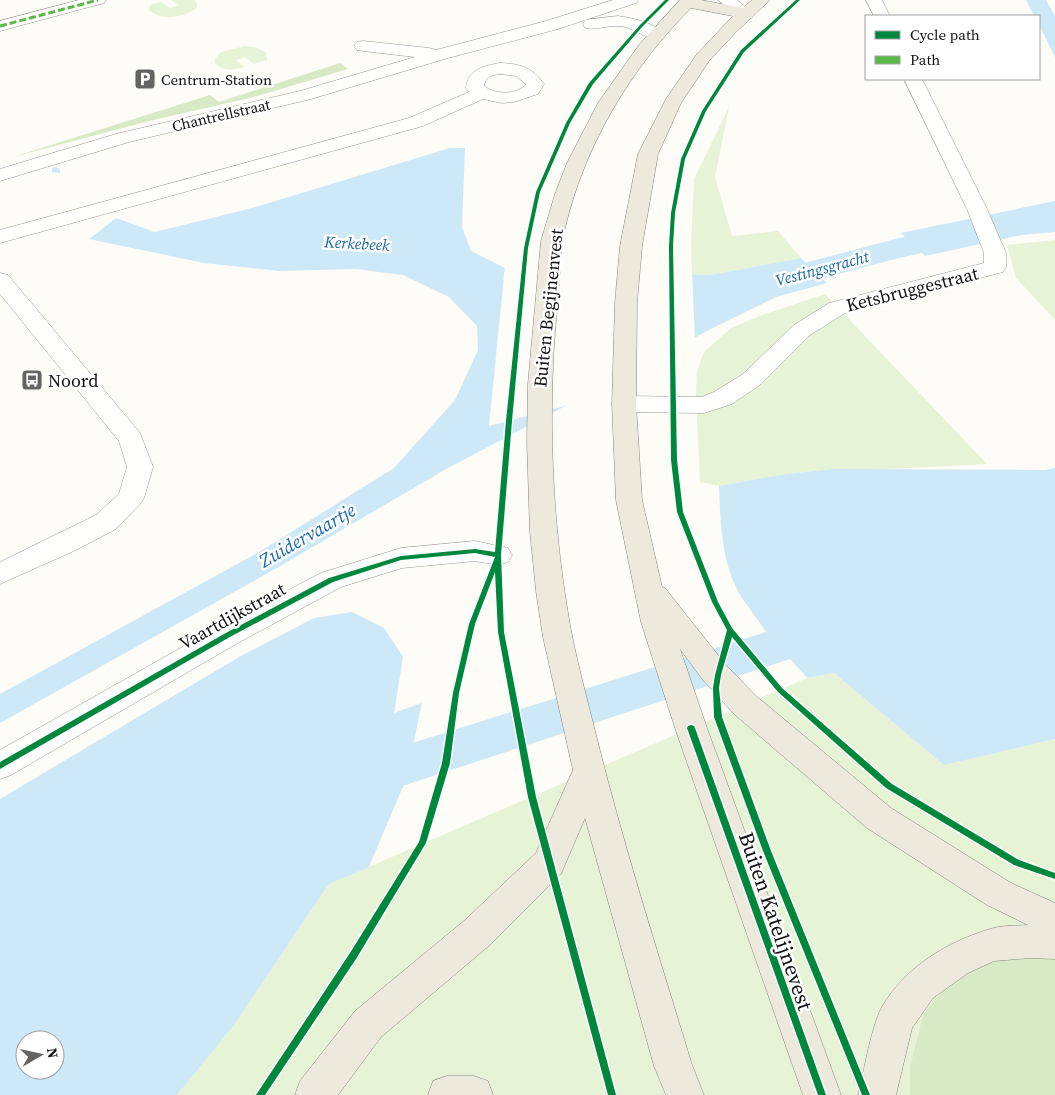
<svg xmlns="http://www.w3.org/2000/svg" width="1055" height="1095" font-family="'Source Serif 4',serif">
<rect width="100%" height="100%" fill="#fdfcf7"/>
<g fill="#e7f3d7">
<path d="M 171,0 L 194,0 L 197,4 L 197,7 C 186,18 160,21 149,10 L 150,5 L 161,2 L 170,8 L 178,5 Z"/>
<path d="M 245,46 L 254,47 L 266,52 L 267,60 L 254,64 L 245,57 L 236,60 L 244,67 C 234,70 224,72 215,63 L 214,60 L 221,52 Z"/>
<path d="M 729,107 L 715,177 L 732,236 L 778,231 L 801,258 L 711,275 L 692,275 L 691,245 L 694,179 Z"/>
<path d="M 1055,240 L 1055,320 L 1016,278 L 1007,245 Z"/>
<path d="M 825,294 L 987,464 L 870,470 L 832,469 L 779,475 L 719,486 L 700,482 L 696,395 L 697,371 L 704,352 L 731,328 L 760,316 Z"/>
<path d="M 834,673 L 944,765 L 1055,739 L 1055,1095 L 177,1095 L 234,1025 L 329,884 L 807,678 Z"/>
</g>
<g fill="#d8eac5">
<path d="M 340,63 L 348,69 L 254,97 L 149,121 L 13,157 L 210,95 L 219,102 Z"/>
<path d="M 1055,952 L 1055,1095 L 910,1095 L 910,1067 L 923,1015 L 952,980 L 985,963 L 1025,953 Z"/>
</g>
<g fill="#cde8f7" fill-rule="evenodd">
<path d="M 1026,0 L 1046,0 L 1055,16 L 1055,57 L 1039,25 L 1039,16 L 1034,16 Z"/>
<path d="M 450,148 L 465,148 L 462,227 L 471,251 L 505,268 L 586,274 L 711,275 L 801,258 L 827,283 L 776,297 L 713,328 L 448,468 L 275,569 L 0,723 L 0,694 L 259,552 L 394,468 L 455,400 L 478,350 L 477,326 L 449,297 L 403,275 L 355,269 L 280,271 L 204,263 L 89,239 L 116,218 L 155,232 L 252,208 Z"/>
<path d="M 1055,201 L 1055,232 L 1022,235 L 925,256 L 901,233 Z"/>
<path d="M 1055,468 L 1055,739 L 944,765 L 834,673 L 807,678 C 778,645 740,610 728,566 C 721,541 720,513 719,486 L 779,475 L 832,469 L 1045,470 Z"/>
<path d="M 352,612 L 384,628 L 403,657 L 394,713 L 422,703 L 406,780 L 369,867 L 329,884 L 234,1025 L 177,1095 L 0,1095 L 0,799 L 239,657 L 314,618 ZM 25,1040 L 55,1040 L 55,1070 L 25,1070 Z"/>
</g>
<g fill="#fdfcf7">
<path d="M 505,265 L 586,272 L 692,273 L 695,340 L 576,403 L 489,426 Z"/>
<path d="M 739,594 L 767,633 L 807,678 L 805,679 L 765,635 L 736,595 Z"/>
<path d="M 425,702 L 409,781 L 373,865 L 369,867 L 406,780 L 422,703 Z"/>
</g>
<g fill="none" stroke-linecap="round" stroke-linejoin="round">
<path fill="#cde8f7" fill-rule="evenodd" d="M 55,167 L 60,169 L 60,173 L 52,172 L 52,168 Z"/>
<g fill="#cde8f7" fill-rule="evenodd">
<path d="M 1055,206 L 1055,224 L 899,258 L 760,295 L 748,292 L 743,285 L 748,278 L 895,239 Z"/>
<path d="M 833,611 L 848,616 L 855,628 L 848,640 L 390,790 C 369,803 365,808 341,800 L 334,785 L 341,770 L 357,761 L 374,755 Z"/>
</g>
<g stroke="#979795" stroke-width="1">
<g id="minor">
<path d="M 79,0 L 106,0 L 104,3 L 0,31 L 0,21 Z"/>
<path d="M 613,0 L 638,0 L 636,3 L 558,29 L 448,58 L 311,99 L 129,142 L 0,181 L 0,169 L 116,134 L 300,91 L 415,57 L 363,51 L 357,50 L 354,46 L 357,42 L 363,41 L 429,48 L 436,50 L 546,21 Z"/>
<path d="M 718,0 L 737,0 L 754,14 L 752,18 L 740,18 Z"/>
<path d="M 866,0 L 882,0 L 890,16 L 874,16 Z"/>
<path d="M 618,16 C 632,18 657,23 665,35 L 663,39 C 649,42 638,30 625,27 C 611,23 598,31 585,28 L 583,24 L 585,20 Z"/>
<path d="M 500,63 C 521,64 532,67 544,84 L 538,94 L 514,102 L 502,103 L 483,99 L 423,126 L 0,243 L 0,230 L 409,118 L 469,92 L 466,88 C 468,69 484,66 500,63 ZM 500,74 L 516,76 L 526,84 C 518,95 495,95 484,86 C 485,77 492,75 500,74 Z"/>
<path d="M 904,79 L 922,79 L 987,209 L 1006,253 L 1006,267 L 1003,272 L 845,313 L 810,335 L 761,384 L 732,404 L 704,413 L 624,412 L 615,410 L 612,404 L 615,398 L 624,396 L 702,397 L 714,392 L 743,374 L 794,325 L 829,303 L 984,263 L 984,253 L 967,209 Z"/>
<path d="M 0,273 L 8,275 L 140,433 L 153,467 L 144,498 L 140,504 L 116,529 L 76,550 L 0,584 L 0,562 L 96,515 L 119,494 L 127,467 L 119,441 L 0,294 Z"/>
<path d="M 475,541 L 508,548 L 512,555 L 508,562 L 498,565 L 475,561 L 402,568 L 341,587 L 236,644 L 11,775 L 0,779 L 0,750 L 216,628 L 321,573 L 401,548 Z"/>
</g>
</g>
<g stroke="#858482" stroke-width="1">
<g id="major">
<path d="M 680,0 L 701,0 L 743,8 L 752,0 L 770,0 L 736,32 L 709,61 L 681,103 L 658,154 L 642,246 L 637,303 L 636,404 L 642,500 L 662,587 L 665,588 L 725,664 L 756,696 L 891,808 L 1011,883 L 1055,903 L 1055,959 L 1030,958 L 994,961 L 968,973 L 933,998 L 912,1028 L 896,1095 L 858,1095 C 864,1072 871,1027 882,1007 C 905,967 947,942 990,929 C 1002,925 1016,926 1028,925 L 987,905 L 867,828 L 734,714 L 703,680 L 680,649 L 707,728 L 841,1095 L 803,1095 L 675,728 L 641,622 L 616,500 L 612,404 L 615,303 L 620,246 L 638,154 L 666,99 L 697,54 L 733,16 L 691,8 C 631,68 585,144 565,228 C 561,242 561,257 560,272 C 558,296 556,321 554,345 C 549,432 553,521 567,607 C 573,647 584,687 594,727 C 622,841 658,953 692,1065 L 704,1095 L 666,1095 L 654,1066 L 585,818 L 561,874 L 491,944 L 381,1037 L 338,1095 L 295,1095 L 300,1081 L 355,1011 L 465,920 L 536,853 L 573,770 L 543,637 L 536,591 L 530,532 L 527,443 L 528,384 L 541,241 L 555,194 L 567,163 L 598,103 L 639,45 Z"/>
<path d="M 447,1076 L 474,1076 L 488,1081 L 493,1095 L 428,1095 L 433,1081 Z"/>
</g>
</g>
<use href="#minor" fill="#fffffe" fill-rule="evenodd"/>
<use href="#major" fill="#ede9dc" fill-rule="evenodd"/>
<path stroke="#58b947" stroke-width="3" stroke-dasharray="7 3" stroke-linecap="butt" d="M 0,26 L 98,0"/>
<g stroke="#fff" stroke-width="3">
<g id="cycleway">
<path d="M 665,0 L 669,0 L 642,27 L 593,84 L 570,123 L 540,192 L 528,248 L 512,421 L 501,555 L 504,632 L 536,797 L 616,1095 L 608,1095 L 528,797 L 498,632 L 495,572 L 475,624 L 459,693 L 450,763 L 426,843 L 356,959 L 265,1095 L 256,1095 L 350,953 L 419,842 L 442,763 L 453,693 L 469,624 L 495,557 L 475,553 L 401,560 L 333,582 L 228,638 L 0,769 L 0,762 L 224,634 L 329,578 L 401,556 L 475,549 L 495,552 L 506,421 L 524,248 L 536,192 L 566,123 L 589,83 L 640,25 Z"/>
<path d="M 796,0 L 800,0 L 744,52 L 706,111 L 685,159 L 675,213 L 673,246 L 677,460 L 683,512 L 718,602 L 732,628 L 782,688 L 892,784 L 1019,860 L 1055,873 L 1055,879 L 1014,865 L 886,788 L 778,692 L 732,637 L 721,675 L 719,688 L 722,717 L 771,851 L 870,1095 L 862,1095 L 763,851 L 714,717 L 713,688 L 715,675 L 727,630 L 712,602 L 677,512 L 671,460 L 669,246 L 671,213 L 681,159 L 702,111 L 741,50 Z"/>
<path d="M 691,725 L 694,726 L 695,728 L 826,1095 L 818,1095 L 687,728 L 688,726 Z"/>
</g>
</g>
<use href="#cycleway" fill="#00873e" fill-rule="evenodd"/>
</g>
<defs>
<g id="parking-square" transform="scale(1.125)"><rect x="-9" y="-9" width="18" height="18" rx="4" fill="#646362" stroke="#fff"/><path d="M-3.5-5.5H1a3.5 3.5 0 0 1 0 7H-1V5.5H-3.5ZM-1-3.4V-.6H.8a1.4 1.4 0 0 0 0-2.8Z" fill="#fff"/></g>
<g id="bus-square" transform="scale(1.125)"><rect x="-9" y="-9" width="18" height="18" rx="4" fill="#646362" stroke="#fff"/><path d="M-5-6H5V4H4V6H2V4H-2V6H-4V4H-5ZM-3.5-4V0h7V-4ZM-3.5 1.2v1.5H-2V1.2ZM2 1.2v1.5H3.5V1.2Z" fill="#fff"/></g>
</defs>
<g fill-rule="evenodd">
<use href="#parking-square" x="145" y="79"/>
<use href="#bus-square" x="32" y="380"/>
</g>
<g text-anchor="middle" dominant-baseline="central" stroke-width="5" stroke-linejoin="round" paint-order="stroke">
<g font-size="15" fill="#111" stroke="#fff" text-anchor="start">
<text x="161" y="79">Centrum-Station</text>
</g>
<g font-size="15" fill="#111" stroke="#fff">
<text transform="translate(221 115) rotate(-13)">Chantrellstraat</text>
</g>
<g font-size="16" font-style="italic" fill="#1768a6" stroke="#fff">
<text transform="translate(357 243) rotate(3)">Kerkebeek</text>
<text transform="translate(822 268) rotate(-15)">Vestingsgracht</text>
</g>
<g font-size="18" fill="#111" stroke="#fff">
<text transform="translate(912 289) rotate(-14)">Ketsbruggestraat</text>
<text transform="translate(548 308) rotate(-84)">Buiten Begijnenvest</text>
<text transform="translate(232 616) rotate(-29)">Vaartdijkstraat</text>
</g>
<g font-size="18" fill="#111" stroke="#fff" text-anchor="start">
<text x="48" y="380">Noord</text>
</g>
<g font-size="19" font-style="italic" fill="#1768a6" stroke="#fff">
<text transform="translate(307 535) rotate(-30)">Zuidervaartje</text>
</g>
<g font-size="21" fill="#111" stroke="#fff">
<text transform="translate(776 921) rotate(71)">Buiten Katelijnevest</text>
</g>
</g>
<rect x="865" y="15" width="175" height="65" fill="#ffffff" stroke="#a0a0a0"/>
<rect x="875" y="31" width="25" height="8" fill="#00873e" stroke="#a0a0a0"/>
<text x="910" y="40" font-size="15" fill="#111111">Cycle path</text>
<rect x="875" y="56" width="25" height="8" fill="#58b947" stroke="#a0a0a0"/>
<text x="910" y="65" font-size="15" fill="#111111">Path</text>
<g transform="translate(40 1055) rotate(81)"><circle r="24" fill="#ffffff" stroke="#a0a0a0"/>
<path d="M0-4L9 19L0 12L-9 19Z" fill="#646362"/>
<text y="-8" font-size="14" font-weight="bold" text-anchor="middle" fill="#111111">N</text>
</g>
</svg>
